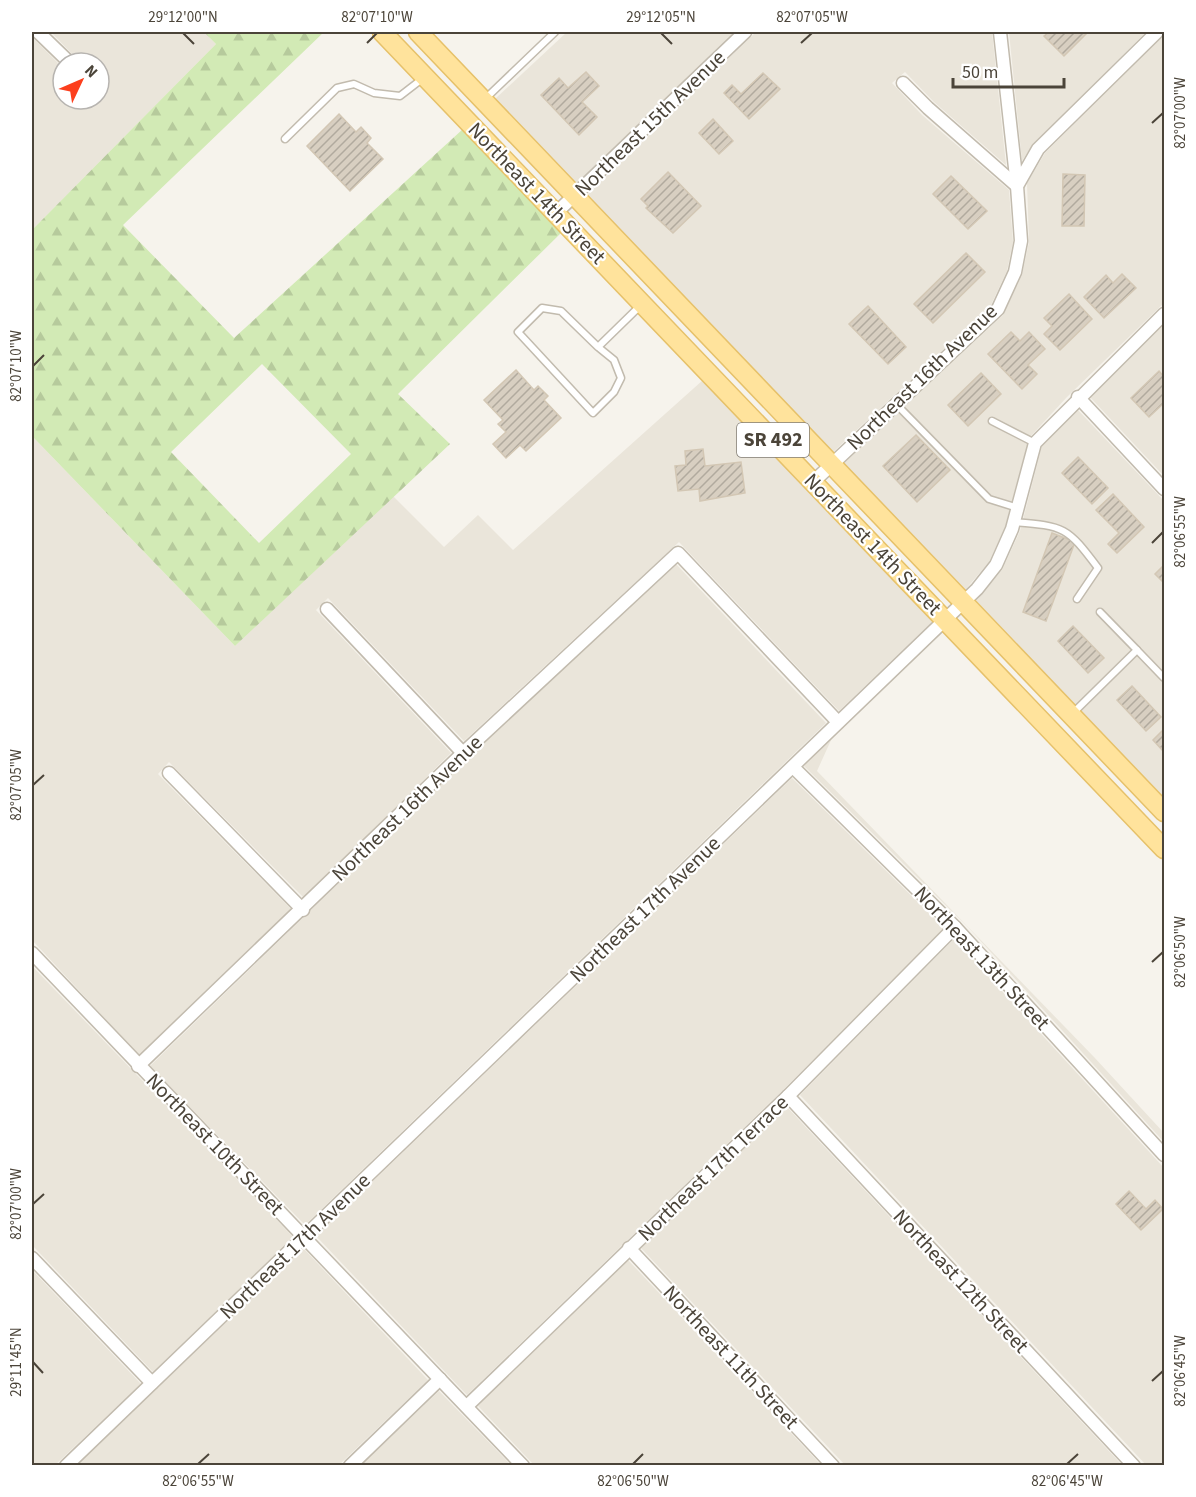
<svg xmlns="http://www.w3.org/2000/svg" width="1196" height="1497" font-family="'Source Sans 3',sans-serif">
<defs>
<pattern id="forest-firs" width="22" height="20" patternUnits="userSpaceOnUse" patternTransform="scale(1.5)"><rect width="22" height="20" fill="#d2eab5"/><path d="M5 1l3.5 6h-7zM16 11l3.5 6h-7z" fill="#b6ca9c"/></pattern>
<pattern id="building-hatch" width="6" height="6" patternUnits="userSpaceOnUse" patternTransform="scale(1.5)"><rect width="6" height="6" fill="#d8cfc1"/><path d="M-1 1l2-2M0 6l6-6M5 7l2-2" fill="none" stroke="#b1aa9e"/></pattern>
</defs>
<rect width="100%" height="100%" fill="#f6f3ec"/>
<g fill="#eae5da">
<path d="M 51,32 L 204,32 L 216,44 L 32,230 L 32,37 L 63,68 L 63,99 L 99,99 L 99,63 L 81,63 Z"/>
<path d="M 567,32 L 734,32 L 576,184 L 495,99 Z"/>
<path d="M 756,32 L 992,32 L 1006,165 L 934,102 L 905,72 L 892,83 L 922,115 L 1009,190 L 1013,242 L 1007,271 L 991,305 L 832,453 L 587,195 Z"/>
<path d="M 1009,32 L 1146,32 L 1033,144 L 1022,161 Z"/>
<path d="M 1164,35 L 1164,303 L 1067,397 L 1029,438 L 1005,527 L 989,562 L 965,590 L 843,464 L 1003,315 L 1022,275 L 1029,242 L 1027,183 L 1045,153 Z"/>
<path d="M 1164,324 L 1164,476 L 1089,396 Z"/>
<path d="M 703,380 L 934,620 L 839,711 L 679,542 L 464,741 L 328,598 L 316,610 L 451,753 L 304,898 L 169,762 L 158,774 L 292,910 L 139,1055 L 32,940 L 32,436 L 235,646 L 393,496 L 444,547 L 478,515 L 513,550 Z"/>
<path d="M 1077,409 L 1164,501 L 1164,799 L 976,601 L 1002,570 L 1020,531 L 1042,446 Z"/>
<path d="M 676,564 L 826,723 L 305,1225 L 150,1066 L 468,758 Z"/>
<path d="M 832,738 L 817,771 L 1094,1057 L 1164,1133 L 1164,1142 L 967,926 L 804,766 Z"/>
<path d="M 792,778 L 944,928 L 783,1090 L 467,1395 L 316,1236 Z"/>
<path d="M 954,939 L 1164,1168 L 1164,1465 L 1146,1465 L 800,1095 Z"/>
<path d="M 32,966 L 293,1237 L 153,1372 L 32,1245 Z"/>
<path d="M 787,1107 L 1122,1465 L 845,1465 L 641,1248 Z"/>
<path d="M 303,1248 L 428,1380 L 339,1465 L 77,1465 Z"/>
<path d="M 628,1260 L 821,1465 L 534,1465 L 478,1406 Z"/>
<path d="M 32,1270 L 141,1384 L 55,1465 L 32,1465 Z"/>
<path d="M 439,1391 L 511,1465 L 361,1465 Z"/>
</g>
<path fill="url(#forest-firs)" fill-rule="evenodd" d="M 204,32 L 324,32 L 123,225 L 234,338 L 463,129 L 562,232 L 398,394 L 450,444 L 235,646 L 32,436 L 32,230 L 216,44 ZM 262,364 L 351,454 L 259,543 L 171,452 Z"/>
<g fill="url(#building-hatch)" stroke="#d3c7b4" stroke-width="1.5">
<path d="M 1049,32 L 1086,32 L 1087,33 L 1064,56 L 1044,36 Z"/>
<path d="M 586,72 L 599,86 L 582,102 L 597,117 L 579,135 L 541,95 L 559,78 L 568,88 Z"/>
<path d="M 763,73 L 780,89 L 749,119 L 724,93 L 732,85 L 741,94 Z"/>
<path d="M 339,114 L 356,132 L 361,127 L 371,138 L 367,143 L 383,159 L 350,191 L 307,146 Z"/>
<path d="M 713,119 L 733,141 L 719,154 L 699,133 Z"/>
<path d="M 668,172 L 701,206 L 673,233 L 646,208 L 648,206 L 641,199 Z"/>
<path d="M 1063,174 L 1085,175 L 1084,226 L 1062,226 Z"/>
<path d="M 951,176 L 987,211 L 968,229 L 933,194 Z"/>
<path d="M 966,253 L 985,272 L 933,323 L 914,304 Z"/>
<path d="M 1122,274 L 1136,288 L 1104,318 L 1084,297 L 1106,275 L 1113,283 Z"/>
<path d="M 1069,294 L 1092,319 L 1060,350 L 1044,334 L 1052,326 L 1044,318 Z"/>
<path d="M 868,306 L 906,347 L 888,364 L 849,324 Z"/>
<path d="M 1011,332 L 1020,341 L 1029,332 L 1045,349 L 1028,365 L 1037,374 L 1022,389 L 988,354 Z"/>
<path d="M 516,370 L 534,390 L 538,386 L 548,396 L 544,400 L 561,418 L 526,451 L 520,445 L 506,458 L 493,444 L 506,432 L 498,424 L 503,420 L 484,400 Z"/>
<path d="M 1159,371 L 1164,377 L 1164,403 L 1149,417 L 1131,398 Z"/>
<path d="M 981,373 L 1001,394 L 968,426 L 948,405 Z"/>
<path d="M 916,435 L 950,470 L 917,502 L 883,466 Z"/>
<path d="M 703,449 L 705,466 L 741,462 L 745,493 L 700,501 L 699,489 L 678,491 L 675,466 L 686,465 L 685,451 Z"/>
<path d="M 1078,457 L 1108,488 L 1092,504 L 1062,473 Z"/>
<path d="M 1113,494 L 1144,527 L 1117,553 L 1108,544 L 1119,533 L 1096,510 Z"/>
<path d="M 1052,533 L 1075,542 L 1046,621 L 1023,612 Z"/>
<path d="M 1164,565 L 1164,583 L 1155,574 Z"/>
<path d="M 1073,626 L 1104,658 L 1088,673 L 1058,641 Z"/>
<path d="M 1132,686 L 1161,717 L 1146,731 L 1117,700 Z"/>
<path d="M 1164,729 L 1164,752 L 1153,740 Z"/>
<path d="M 1129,1191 L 1146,1209 L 1155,1200 L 1163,1209 L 1141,1230 L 1116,1204 Z"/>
</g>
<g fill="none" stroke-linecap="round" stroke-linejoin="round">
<g stroke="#c2bbae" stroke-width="9">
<g id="service">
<path d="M 484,100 L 555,32"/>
<path d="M 285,139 L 337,88 L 354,84 L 374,93 L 400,96 L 422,79"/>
<path d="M 598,347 L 561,311 L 542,308 L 518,332 L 593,413 L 614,392 L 621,378 L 614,360 L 598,347 L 640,306"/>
<path d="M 896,404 L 989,499 L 1018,508"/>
<path d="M 992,421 L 1035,443"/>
<path d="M 1014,522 C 1065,526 1067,527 1098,568 L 1077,599"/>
<path d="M 1137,650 L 1164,678"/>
<path d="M 1072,714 L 1137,650 L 1100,612"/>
</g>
</g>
<g stroke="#c2bbae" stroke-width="15">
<g id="minor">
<path d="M 38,32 L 70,63"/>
<path d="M 1000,32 L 1017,186"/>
<path d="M 903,83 L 928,108 L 1017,186"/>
<path d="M 556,213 L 745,32"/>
<path d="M 1078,397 L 1164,489"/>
<path d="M 813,482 L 998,309 L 1015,272 L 1021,241 L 1017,186 L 1038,149 L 1157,32"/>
<path d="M 327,609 L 463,753"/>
<path d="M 793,767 L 955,927 L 1164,1155"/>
<path d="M 169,773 L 303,910"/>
<path d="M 32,953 L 523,1466"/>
<path d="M 138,1066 L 463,753 L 678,553 L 838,722"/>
<path d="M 788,1096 L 1134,1466"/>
<path d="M 629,1248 L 833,1466"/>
<path d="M 32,1258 L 152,1383"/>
<path d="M 467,1406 L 788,1096 L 955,927"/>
<path d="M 66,1466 L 977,589 L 996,565 L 1012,529 L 1035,443 L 1164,314"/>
<path d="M 350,1466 L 440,1379"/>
</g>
</g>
<g stroke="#e6c16a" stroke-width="21">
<g id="primary">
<path d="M 382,32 L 1164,849"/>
<path d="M 418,32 L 1164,812"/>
</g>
</g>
<use href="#service" stroke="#fff" stroke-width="6"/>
<use href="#minor" stroke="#fff" stroke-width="12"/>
<use href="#primary" stroke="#ffe39c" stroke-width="18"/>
</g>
<path fill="none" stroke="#4b4439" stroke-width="2" d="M 183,33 L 194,44M 661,33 L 672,44M 367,43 L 377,33M 801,43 L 812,33M 1152,123 L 1163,113M 33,366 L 44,355M 1152,543 L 1163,532M 33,785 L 44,775M 1152,962 L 1163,952M 33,1204 L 44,1194M 33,1362 L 43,1373M 1152,1381 L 1163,1371M 198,1464 L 209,1454M 633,1464 L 643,1454M 1067,1464 L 1078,1454"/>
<g text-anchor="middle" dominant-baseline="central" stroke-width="4.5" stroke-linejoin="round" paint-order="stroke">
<rect fill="#fff" stroke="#817c74" stroke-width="1.5" x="737" y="423" width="72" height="34" rx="4.5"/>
<g font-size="20" font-weight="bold" fill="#4b4439">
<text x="773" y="440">SR 492</text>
</g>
<g font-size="21" fill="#4b4439" stroke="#fff">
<text transform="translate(650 123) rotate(-44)">Northeast 15th Avenue</text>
<text transform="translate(537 193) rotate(46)">Northeast 14th Street</text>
<text transform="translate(922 377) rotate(-44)">Northeast 16th Avenue</text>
<text transform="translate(873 544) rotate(46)">Northeast 14th Street</text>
<text transform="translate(407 808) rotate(-44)">Northeast 16th Avenue</text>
<text transform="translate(645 909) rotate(-44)">Northeast 17th Avenue</text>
<text transform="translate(982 958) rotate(47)">Northeast 13th Street</text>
<text transform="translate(215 1144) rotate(46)">Northeast 10th Street</text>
<text transform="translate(713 1168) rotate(-44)">Northeast 17th Terrace</text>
<text transform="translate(295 1246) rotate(-44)">Northeast 17th Avenue</text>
<text transform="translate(961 1281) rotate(47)">Northeast 12th Street</text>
<text transform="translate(731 1357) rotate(47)">Northeast 11th Street</text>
</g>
</g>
<rect width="1196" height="1497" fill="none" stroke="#ffffff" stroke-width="66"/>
<g transform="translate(81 81) rotate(46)"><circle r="28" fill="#ffffff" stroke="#b7b4b0" stroke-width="1.5"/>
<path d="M0-4.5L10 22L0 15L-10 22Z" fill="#fc3f1d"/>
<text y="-9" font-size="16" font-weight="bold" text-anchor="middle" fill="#4b4439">N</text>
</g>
<path d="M953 78v9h111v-9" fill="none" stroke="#4b4439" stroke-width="3"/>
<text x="962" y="78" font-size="18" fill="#4b4439" stroke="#ffffff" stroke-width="4.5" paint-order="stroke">50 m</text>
<rect x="33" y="33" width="1130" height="1431" fill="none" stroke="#4b4439" stroke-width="2"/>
<g font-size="15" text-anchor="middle" fill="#4b4439">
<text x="183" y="22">29°12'00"N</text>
<text x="377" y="22">82°07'10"W</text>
<text x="661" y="22">29°12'05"N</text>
<text x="812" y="22">82°07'05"W</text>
<text transform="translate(1180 113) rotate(-90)" y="5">82°07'00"W</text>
<text transform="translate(16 366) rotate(-90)" y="5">82°07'10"W</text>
<text transform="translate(1180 532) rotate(-90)" y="5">82°06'55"W</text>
<text transform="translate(16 785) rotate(-90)" y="5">82°07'05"W</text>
<text transform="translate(1180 952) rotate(-90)" y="5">82°06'50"W</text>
<text transform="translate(16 1204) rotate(-90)" y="5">82°07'00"W</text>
<text transform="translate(16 1362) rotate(-90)" y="5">29°11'45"N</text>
<text transform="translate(1180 1371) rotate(-90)" y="5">82°06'45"W</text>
<text x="198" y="1486">82°06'55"W</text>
<text x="633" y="1486">82°06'50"W</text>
<text x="1067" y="1486">82°06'45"W</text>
</g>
</svg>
